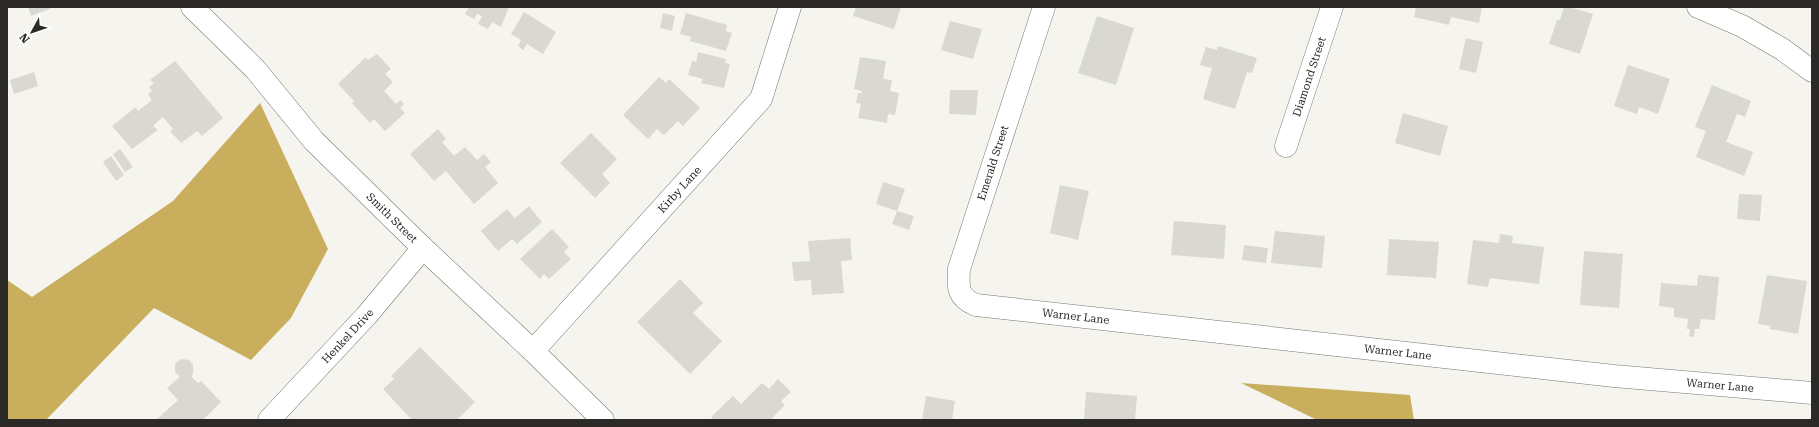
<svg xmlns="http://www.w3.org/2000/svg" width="1819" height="427" font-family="'Roboto Serif',serif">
<rect width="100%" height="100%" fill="#f6f4ee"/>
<g fill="#c9af5d">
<path d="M 260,103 L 328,249 L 291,318 L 251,360 L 154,308 L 46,420 L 7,420 L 7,280 L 32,297 L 173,201 Z"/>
<path d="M 1241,383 L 1410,395 L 1414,420 L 1317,420 Z"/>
</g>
<g fill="#d9d8d2">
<path d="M 28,7 L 49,7 L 50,9 L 31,16 Z"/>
<path d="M 469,7 L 509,7 L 501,27 L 492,22 L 488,29 L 478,24 L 482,16 L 477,14 L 474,19 L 465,14 Z"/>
<path d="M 856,7 L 901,7 L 894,29 L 853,16 Z"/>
<path d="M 1416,7 L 1482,7 L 1479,23 L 1451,17 L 1449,25 L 1414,17 Z"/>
<path d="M 1564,7 L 1569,7 L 1593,14 L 1580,54 L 1549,44 L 1557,20 L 1560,20 Z"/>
<path d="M 524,12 L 556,32 L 543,54 L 527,44 L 523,50 L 518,46 L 521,40 L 511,34 Z"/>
<path d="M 663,13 L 675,16 L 672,31 L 660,28 Z"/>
<path d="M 686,13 L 727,25 L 726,31 L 732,33 L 726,51 L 690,41 L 691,37 L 680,34 Z"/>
<path d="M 1097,16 L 1134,28 L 1116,85 L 1078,73 Z"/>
<path d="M 950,21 L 982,29 L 973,59 L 941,50 Z"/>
<path d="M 1466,38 L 1483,42 L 1476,73 L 1459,69 Z"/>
<path d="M 1218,46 L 1257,58 L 1252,73 L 1247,72 L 1235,109 L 1203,99 L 1212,68 L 1200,65 L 1206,47 L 1217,50 Z"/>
<path d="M 698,52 L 726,59 L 725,63 L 730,64 L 724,88 L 701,83 L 703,79 L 688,75 L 692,61 L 696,62 Z"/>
<path d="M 377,54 L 391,69 L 385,74 L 393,82 L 384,91 L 396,104 L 401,100 L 404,104 L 400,108 L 405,113 L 385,131 L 374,119 L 370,123 L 352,103 L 354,101 L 338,84 L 365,58 L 368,60 Z"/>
<path d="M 860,57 L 886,61 L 883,79 L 892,80 L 890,91 L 899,93 L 895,115 L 888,114 L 887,123 L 858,118 L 861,104 L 856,103 L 858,93 L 862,93 L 862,91 L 854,89 Z"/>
<path d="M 175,61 L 223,118 L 202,136 L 197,131 L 181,143 L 170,131 L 173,129 L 163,117 L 153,126 L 158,130 L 132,149 L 112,126 L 136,107 L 138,111 L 152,100 L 148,95 L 152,90 L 149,87 L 154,83 L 150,80 Z"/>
<path d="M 1628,65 L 1670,79 L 1658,114 L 1639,107 L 1637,114 L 1614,106 Z"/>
<path d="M 34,72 L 38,86 L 14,94 L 10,80 Z"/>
<path d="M 659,77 L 666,83 L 669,79 L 700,108 L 683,126 L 678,121 L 664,135 L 657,129 L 648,139 L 623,115 Z"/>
<path d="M 1712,85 L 1751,101 L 1745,117 L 1737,114 L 1726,142 L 1753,152 L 1744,176 L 1696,157 L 1706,131 L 1695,127 Z"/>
<path d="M 950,90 L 978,90 L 976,115 L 949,114 Z"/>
<path d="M 1403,113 L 1448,126 L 1440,156 L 1395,143 Z"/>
<path d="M 438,129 L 446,139 L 442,142 L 454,156 L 465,147 L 477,160 L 484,154 L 491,162 L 485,167 L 498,183 L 474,204 L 446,171 L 434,181 L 410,154 Z"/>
<path d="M 591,133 L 617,159 L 602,174 L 610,183 L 595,198 L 560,163 Z"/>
<path d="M 120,149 L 133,167 L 125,172 L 113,154 Z"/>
<path d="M 111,156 L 124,175 L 116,181 L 103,162 Z"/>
<path d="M 883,182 L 905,189 L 897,211 L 876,204 Z"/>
<path d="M 1060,185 L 1089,191 L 1078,240 L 1050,233 Z"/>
<path d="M 1739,194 L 1762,195 L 1760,221 L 1737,219 Z"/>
<path d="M 529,206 L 542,222 L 517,244 L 512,239 L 498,251 L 481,231 L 507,209 L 515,218 Z"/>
<path d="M 897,211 L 914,216 L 909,230 L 892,224 Z"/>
<path d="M 1174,221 L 1226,225 L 1224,259 L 1171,255 Z"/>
<path d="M 552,229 L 569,247 L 564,252 L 571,259 L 549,279 L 544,274 L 540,279 L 520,259 Z"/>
<path d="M 1275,231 L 1325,236 L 1322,268 L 1271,263 Z"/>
<path d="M 1500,234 L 1513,236 L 1512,243 L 1544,247 L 1539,284 L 1490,278 L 1488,287 L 1467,284 L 1473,240 L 1499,243 Z"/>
<path d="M 850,238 L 852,260 L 841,261 L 844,293 L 812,295 L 811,280 L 794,281 L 792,262 L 810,261 L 808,241 Z"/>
<path d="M 1389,239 L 1439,242 L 1436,278 L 1387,275 Z"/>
<path d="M 1244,245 L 1268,248 L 1266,263 L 1242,260 Z"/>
<path d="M 1584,251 L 1623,254 L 1619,308 L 1580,305 Z"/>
<path d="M 1698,275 L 1719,277 L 1715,320 L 1701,319 L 1699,329 L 1695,329 L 1694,337 L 1689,336 L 1690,329 L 1687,329 L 1688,319 L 1674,317 L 1674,308 L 1659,306 L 1661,283 L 1697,286 Z"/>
<path d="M 1767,275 L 1807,281 L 1798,334 L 1770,329 L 1770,326 L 1758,324 Z"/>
<path d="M 680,279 L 703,303 L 693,313 L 722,341 L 690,374 L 637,322 Z"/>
<path d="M 420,347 L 475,402 L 457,420 L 412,420 L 383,389 L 394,379 L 391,376 Z"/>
<path d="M 181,359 L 189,360 L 193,365 L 193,374 L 191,376 L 198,383 L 201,381 L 221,402 L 203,420 L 156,420 L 178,400 L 167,388 L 180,377 L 175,372 L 175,364 Z"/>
<path d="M 778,379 L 791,392 L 781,401 L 785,405 L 770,420 L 714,420 L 711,417 L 733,396 L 741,404 L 762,383 L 769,389 Z"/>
<path d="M 1086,392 L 1137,396 L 1135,420 L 1084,420 Z"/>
<path d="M 926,396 L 955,401 L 952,420 L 922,420 Z"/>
</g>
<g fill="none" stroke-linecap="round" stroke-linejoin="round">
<g stroke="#787671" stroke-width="23">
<g id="minor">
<path id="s1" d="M 192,7 L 255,69 L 314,141 L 423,248 L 533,351 L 603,420"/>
<path id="s2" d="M 1044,7 L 959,269 C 958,288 957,297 976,305 L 1614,376 L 1812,393"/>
<path d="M 1698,7 L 1742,26 L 1782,49 L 1812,71"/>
<path id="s3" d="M 1286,146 L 1332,7"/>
<path id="s4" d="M 533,351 L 761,99 L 790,7"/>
<path id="s5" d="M 269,420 L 367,315 L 423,248"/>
</g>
</g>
<use href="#minor" stroke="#fff" stroke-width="22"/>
</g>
<g text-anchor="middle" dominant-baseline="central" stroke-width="3.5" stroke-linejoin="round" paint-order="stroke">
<g font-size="11" fill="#2b2a28" stroke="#fff">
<text stroke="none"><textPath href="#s3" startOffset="73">Diamond Street</textPath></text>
<text transform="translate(993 163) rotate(-72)">Emerald Street</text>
<text stroke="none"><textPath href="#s4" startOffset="218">Kirby Lane</textPath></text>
<text stroke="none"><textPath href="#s1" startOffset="291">Smith Street</textPath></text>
<text stroke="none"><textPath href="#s2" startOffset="420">Warner Lane</textPath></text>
<text stroke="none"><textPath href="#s5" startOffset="115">Henkel Drive</textPath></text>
<text stroke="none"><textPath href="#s2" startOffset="744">Warner Lane</textPath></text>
<text stroke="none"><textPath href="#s2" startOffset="1068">Warner Lane</textPath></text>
</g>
</g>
<rect width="1819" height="427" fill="none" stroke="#2b2a28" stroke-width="16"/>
<g transform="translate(32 32) rotate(230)" stroke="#ffffff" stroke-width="3" paint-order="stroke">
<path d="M0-3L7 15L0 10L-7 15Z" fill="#2b2a28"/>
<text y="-6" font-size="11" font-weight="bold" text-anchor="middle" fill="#2b2a28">N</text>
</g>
</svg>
